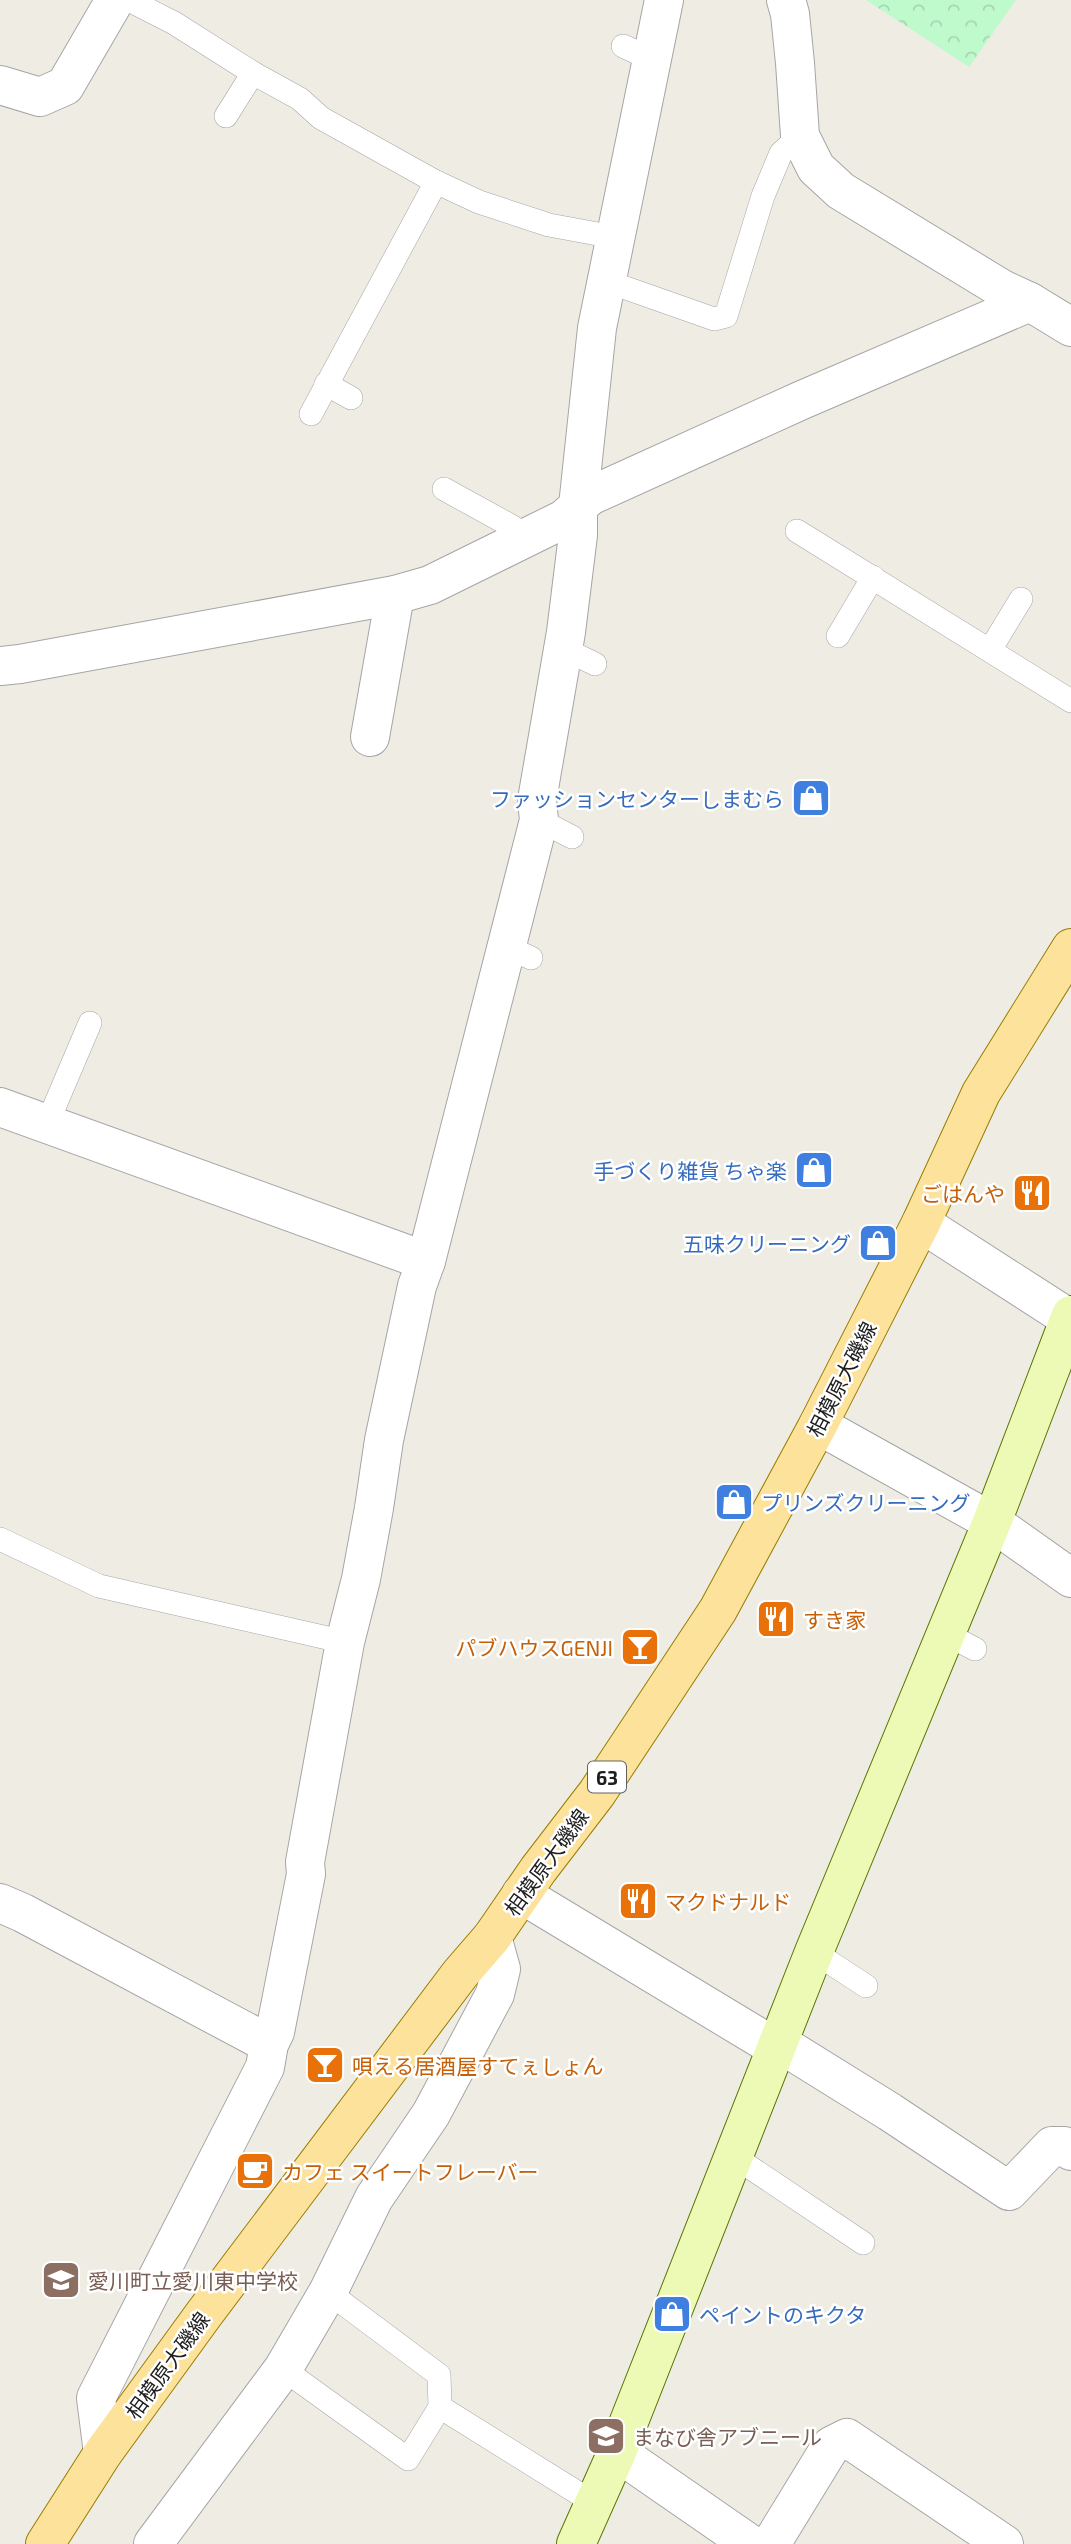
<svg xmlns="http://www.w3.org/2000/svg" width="1071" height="2544" font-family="'Exo 2','Noto Sans JP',sans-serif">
<defs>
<pattern id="park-crowns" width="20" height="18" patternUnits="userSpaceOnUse" patternTransform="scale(1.75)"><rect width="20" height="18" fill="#bffacd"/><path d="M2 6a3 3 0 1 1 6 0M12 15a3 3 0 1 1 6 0" fill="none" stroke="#a4d6b0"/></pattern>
</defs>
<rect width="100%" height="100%" fill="#efede3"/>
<path fill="url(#park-crowns)" d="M 866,0 L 1016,0 L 969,67 Z"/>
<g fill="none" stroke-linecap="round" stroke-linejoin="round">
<g stroke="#a5a5a5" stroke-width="24">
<g id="lane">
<path d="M 129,0 L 174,23 L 253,73 L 300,99 L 321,118 L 436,182 L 479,202 L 549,225 L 614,237"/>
<path d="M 623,46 L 651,59"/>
<path d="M 226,116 L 253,73"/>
<path d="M 606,281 L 714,319 L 726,316 L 763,196 L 781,153 L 800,136"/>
<path d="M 326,384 L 351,398"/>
<path d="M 311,414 L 436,182"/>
<path d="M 444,489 L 513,527 L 520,539"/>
<path d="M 797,531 L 1071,701"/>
<path d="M 838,636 L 873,577"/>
<path d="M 562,648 L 595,664"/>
<path d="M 990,650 L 1021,599"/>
<path d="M 539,820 L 572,837"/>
<path d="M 507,947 L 531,958"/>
<path d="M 47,1124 L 90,1023"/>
<path d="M 0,1539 L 99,1586 L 345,1642"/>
<path d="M 946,1634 L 975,1649"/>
<path d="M 814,1952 L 866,1986"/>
<path d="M 733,2156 L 863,2243"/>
<path d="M 283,2369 L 408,2459 L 440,2407 L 439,2375 L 328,2292"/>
<path d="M 440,2407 L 594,2503"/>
</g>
</g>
<g stroke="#a5a5a5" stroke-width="40">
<g id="street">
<path d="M 786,0 L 790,14 L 795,63 L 800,136 L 816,168 L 841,191 L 1002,289 L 1030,302"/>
<path d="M 0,85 L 40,97 L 65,86 L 115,0"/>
<path d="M 0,666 L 20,664 L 395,595 L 430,585 L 564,519 L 590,496 L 802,400 L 1030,302 L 1071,327"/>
<path d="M 370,737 L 395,595"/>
<path d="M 0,1107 L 426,1261"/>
<path d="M 921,1223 L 1070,1319"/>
<path d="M 818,1425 L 992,1522 L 1071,1578"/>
<path d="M 521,1894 L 773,2046 L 779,2043 L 890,2112 L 1009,2191 L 1052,2146 L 1064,2146 L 1071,2151"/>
<path d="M 0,1903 L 23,1913 L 269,2044"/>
<path d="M 617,2452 L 750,2544"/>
<path d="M 103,2453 L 96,2398 L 265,2067 L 269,2044 L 275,2032 L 306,1874 L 305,1862 L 345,1642 L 361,1579 L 374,1508 L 384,1440 L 417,1286 L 426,1261 L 539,820 L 537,800 L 566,632 L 578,535 L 578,506 L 597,328 L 664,0"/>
<path d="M 153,2544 L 283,2369 L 328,2292 L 374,2198 L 431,2114 L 495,1994 L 501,1969 L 492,1937"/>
<path d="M 771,2544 L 831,2446 L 847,2438 L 1004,2544"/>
</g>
</g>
<g stroke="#587604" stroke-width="40">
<path id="secondary" d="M 576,2544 L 617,2452 L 814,1952 L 992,1522 L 1071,1315"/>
</g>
<g stroke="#977d00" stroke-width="40">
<path id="primary" d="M 45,2544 L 103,2453 L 204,2314 L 460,1974 L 492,1937 L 538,1870 L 597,1793 L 718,1610 L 818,1425 L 921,1223 L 981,1093 L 1071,948"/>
</g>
<use href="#lane" stroke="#fff" stroke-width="23"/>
<use href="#street" stroke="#fff" stroke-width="38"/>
<use href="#secondary" stroke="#ecfab6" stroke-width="38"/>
<use href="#primary" stroke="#fde29b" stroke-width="38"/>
</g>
<defs>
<g id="shop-square" transform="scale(2.0125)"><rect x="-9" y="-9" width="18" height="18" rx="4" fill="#3f7fe0" stroke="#fff"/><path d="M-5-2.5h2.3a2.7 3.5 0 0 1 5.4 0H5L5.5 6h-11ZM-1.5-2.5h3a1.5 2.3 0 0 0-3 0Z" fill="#fff"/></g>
<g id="restaurant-square" transform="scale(2.0125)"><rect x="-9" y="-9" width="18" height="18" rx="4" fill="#e8710a" stroke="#fff"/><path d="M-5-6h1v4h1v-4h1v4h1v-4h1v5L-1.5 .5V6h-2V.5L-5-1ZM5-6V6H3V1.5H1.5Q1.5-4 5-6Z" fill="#fff"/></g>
<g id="bar-square" transform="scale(2.0125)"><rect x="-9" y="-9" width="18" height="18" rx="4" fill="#e8710a" stroke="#fff"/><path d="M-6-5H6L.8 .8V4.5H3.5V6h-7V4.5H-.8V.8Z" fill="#fff"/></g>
<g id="cafe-square" transform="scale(2.0125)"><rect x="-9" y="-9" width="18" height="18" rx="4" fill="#e8710a" stroke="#fff"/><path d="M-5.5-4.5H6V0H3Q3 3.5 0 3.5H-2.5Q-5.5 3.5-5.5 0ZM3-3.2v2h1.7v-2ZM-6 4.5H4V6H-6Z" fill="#fff"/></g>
<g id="school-square" transform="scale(2.0125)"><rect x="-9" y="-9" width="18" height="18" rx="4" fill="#8d6e63" stroke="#fff"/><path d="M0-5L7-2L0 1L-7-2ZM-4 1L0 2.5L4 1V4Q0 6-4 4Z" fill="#fff"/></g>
</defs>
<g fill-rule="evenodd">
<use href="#shop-square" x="811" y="798"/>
<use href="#shop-square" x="814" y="1170"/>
<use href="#restaurant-square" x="1032" y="1193"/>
<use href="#shop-square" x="878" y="1243"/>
<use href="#shop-square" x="734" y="1502"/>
<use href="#restaurant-square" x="776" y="1619"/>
<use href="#bar-square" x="640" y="1647"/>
<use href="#restaurant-square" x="638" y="1901"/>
<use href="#bar-square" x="325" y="2065"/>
<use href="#cafe-square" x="255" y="2171"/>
<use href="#school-square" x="61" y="2280"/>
<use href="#shop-square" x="672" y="2314"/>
<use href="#school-square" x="606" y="2436"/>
</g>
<g text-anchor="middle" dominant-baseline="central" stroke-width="5" stroke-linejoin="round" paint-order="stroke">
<rect fill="#fff" stroke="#626262" stroke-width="2" x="588" y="1761.5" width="38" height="31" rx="5"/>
<g font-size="19" font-weight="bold" fill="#1e1e1e">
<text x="607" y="1777">63</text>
</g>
<g font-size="21" fill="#366cbe" stroke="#fff" text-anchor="end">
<text x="784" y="798">ファッションセンターしまむら</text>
<text x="787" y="1170">手づくり雑貨 ちゃ楽</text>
<text x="851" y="1243">五味クリーニング</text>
<text x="761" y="1502" text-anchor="start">プリンズクリーニング</text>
<text x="699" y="2314" text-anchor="start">ペイントのキクタ</text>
</g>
<g font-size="21" fill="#c56008" stroke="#fff" text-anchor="start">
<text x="1005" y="1193" text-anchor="end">ごはんや</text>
<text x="803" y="1619">すき家</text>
<text x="613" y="1647" text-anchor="end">パブハウスGENJI</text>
<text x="665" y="1901">マクドナルド</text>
<text x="352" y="2065">唄える居酒屋すてぇしょん</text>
<text x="282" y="2171">カフェ スイートフレーバー</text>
</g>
<g font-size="21" fill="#1e1e1e" stroke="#fff">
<text transform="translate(841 1379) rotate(-63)">相模原大磯線</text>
<text transform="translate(546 1862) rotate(-54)">相模原大磯線</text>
<text transform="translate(167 2365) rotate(-54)">相模原大磯線</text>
</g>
<g font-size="21" fill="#785e54" stroke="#fff" text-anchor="start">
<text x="88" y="2280">愛川町立愛川東中学校</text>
<text x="633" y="2436">まなび舎アブニール</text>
</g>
</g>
</svg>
